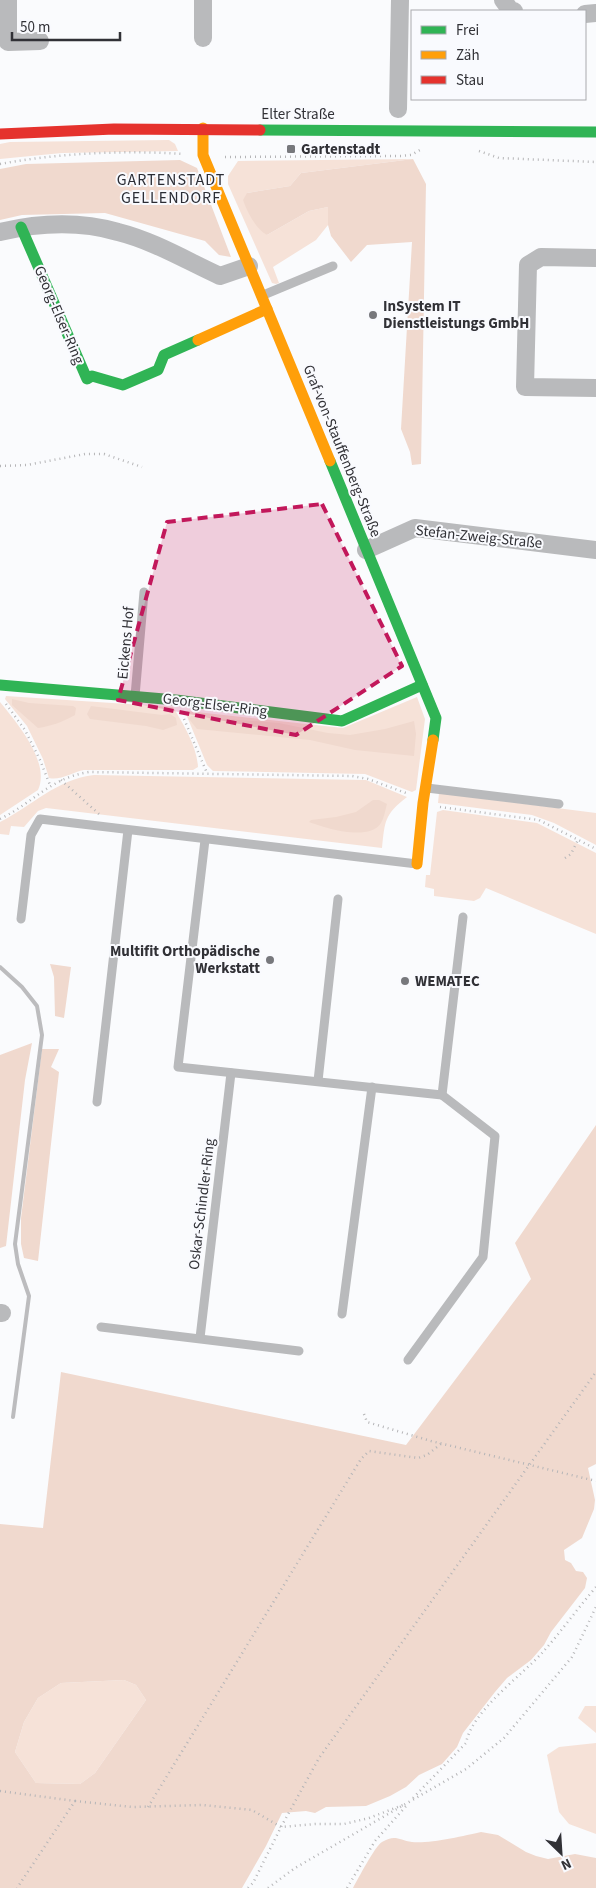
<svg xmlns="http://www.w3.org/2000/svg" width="596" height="1888" font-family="'Source Sans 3',sans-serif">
<rect width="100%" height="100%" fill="#fafbfd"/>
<g fill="#f6e2d8">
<path d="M 169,140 L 175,144 L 178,151 L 62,153 L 0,159 L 0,144 L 10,142 Z"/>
<path d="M 413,159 L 301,173 L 290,186 L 247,193 L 267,235 L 309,211 L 328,207 L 328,225 L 316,240 L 273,267 L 279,283 L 276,284 L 272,283 L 228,184 L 228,176 L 238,161 Z"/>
<path d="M 6,696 L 173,707 C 184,725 197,747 198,767 L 193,770 L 84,770 C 73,772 60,781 49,778 L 43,759 L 27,726 L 5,699 Z"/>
<path d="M 417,697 L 425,719 L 416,790 L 412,792 L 365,774 L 213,771 L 207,765 L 186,714 L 187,711 L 343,728 Z"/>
<path d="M 0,702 C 16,722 51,762 38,790 L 0,815 Z"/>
<path d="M 94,775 L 366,780 L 407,797 C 384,815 385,821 382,848 L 46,808 L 38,811 L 24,827 L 11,826 L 9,835 L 0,834 L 0,822 C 32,806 57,779 94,775 Z"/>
<path d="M 439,793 L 596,813 L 596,845 L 554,823 L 532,815 L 438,803 Z"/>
<path d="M 443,810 L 537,823 L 596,853 L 596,934 L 486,888 L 480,898 L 474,901 L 434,896 L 434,889 L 425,887 L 426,875 L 430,875 L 437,812 Z"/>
<path d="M 124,1680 L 136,1685 L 146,1700 L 95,1773 L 80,1784 L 36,1783 L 15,1752 L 24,1722 L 38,1698 L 61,1683 Z"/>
<path d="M 585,1706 L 596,1706 L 596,1733 L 578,1718 Z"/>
<path d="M 596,1743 L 596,1834 L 569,1824 L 559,1812 L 547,1755 L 559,1747 Z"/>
</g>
<g fill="#f0d9ce" fill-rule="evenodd">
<path d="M 413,159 L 426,184 L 421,464 L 412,465 L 410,452 L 401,429 L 412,242 L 367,245 L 351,262 L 331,236 L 328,225 L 328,207 L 309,211 L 267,235 C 256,229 247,212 243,200 L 247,193 L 290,186 L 301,173 Z"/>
<path d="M 180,160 L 197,168 L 231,257 L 219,255 L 205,241 L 105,213 L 22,215 L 0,220 L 0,169 L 26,164 Z"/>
<path d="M 12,699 L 29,703 L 73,706 L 76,708 L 75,715 C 62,722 52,726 38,728 L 12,705 Z"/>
<path d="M 91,706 L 162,715 L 170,714 L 176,718 L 177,725 L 163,730 L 146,726 L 90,719 L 87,714 Z"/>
<path d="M 191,716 L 279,723 L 328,733 L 350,735 L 385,729 L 414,721 L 416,734 L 414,756 L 355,750 L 310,740 L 197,729 L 189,719 Z"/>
<path d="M 373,800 L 379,800 L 387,804 C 385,811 384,818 381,823 C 369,842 325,828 309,822 L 311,820 L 336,817 L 356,812 Z"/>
<path d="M 50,964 L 71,967 L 64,1018 L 55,1016 L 54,977 Z"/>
<path d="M 32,1043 L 25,1080 L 6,1246 L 0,1248 L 0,1055 Z"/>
<path d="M 42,1049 L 59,1049 L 51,1067 L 59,1072 L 38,1261 L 24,1258 L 21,1244 L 21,1218 Z"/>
<path d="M 596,1125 L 596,1464 L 588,1468 L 595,1500 L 594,1509 L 582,1538 L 564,1550 L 565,1560 L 571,1563 L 576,1571 L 583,1572 L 587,1578 L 585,1588 L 551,1632 L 544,1645 L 531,1660 L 507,1678 L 495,1692 L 463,1733 L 457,1747 L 442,1764 L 419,1775 L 406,1787 L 390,1796 L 366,1806 L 326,1807 L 315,1813 L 306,1811 L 282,1813 L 266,1846 L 242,1888 L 0,1888 L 0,1524 L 43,1528 L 61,1372 L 406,1445 L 531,1279 L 515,1243 ZM 124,1680 L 136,1685 L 146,1700 L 95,1773 L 80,1784 L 36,1783 L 15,1752 L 24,1722 L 38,1698 L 61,1683 Z"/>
<path d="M 481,1832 L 498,1835 L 526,1852 L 536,1856 L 548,1859 L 575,1854 L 596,1858 L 596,1888 L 353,1888 C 358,1879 375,1846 382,1842 C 395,1834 399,1840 412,1842 C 428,1844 464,1836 481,1832 Z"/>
</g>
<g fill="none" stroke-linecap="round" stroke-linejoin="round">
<g stroke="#b5b5b7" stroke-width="2.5" stroke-dasharray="1 4" stroke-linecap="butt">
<path d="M 479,151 L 499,158 L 596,162"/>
<path d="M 225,157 L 401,156 L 411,155 L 420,150"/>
<path d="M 0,164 C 60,153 124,150 184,154"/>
<path d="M 0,466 L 27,465 L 85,454 L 104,454 L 142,467"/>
<path d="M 6,704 L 25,730 L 40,760 L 50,785"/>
<path d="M 184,719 L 207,773"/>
<path d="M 61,780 L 99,814"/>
<path d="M 440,807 L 539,820 L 596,849"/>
<path d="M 0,819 C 33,803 50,778 89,772 L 352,776 L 368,779 L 406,793"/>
<path d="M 565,858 L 571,854 L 578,840"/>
<path d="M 364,1414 L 367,1422 L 431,1441 L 596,1481"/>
<path d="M 0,1791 L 75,1801 L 17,1888"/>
<path d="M 413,1798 L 466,1743 C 472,1711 520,1677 542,1653 C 561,1632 577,1609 596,1587"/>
<path d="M 75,1801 L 132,1807 L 202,1805 L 252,1810 L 281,1827 L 315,1824 L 344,1824 L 369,1818 L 403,1805"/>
<path d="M 148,1807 L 361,1459 L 369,1451 L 418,1458 L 427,1455 L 442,1443"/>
<path d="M 248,1888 L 253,1883 L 281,1827 L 319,1758 L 596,1372"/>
<path d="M 268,1888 L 295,1868 L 466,1769 L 504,1738 L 572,1657 L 596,1607"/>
<path d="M 347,1888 L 375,1841 L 408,1804"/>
</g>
<g stroke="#b9babc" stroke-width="9">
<path d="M 261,296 L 333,266"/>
<path d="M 135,696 L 144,592"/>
<path d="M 427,788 L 559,804"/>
<path d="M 205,840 L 178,1067 L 442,1095 L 463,917"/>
<path d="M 21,919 L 31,835 L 40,819 L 417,864"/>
<path d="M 318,1081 L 338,899"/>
<path d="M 97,1102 L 128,830"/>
<path d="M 342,1314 L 372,1087"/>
<path d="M 101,1327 L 299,1351"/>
<path d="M 200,1338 L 231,1073"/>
<path d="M 408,1360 L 483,1257 L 495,1136 L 442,1095"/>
</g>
<g stroke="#b9babc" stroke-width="18">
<path d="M 8,0 L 8,42 L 40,41"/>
<path d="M 503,0 L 511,11 L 514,11"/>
<path d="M 585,14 L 596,13"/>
<path d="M 203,38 L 203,0"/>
<path d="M 398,109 L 400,0"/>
<path d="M 0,232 C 38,223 80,221 118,232 C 154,241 187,261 220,276 L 249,266"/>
<path d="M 596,258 L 541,257 L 528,265 L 525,387 L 596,388"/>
<path d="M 366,550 L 415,528 L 596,550"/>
<path d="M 0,1313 L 2,1313"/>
</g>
<g stroke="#30b455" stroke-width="11">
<path d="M 260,130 L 596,132"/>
<path d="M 21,227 L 87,379 L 92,376 L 123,385 L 158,370 L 164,355 L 198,340"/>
<path d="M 330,461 L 436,718 L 433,740"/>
<path d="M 0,685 L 176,700 L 342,721 L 422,685"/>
</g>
<g stroke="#ff9f0a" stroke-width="11">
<path d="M 203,128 L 203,155 L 330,461"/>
<path d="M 198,340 L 267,309"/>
<path d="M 417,864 L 423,803 L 433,740"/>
</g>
<path stroke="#e5322d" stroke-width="11" d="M 0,134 L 114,129 L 260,130"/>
<path stroke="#bcbcbe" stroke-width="4" d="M 0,967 L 22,987 L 37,1006 L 42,1035 L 15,1244 L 18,1264 L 29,1296 L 13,1417"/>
</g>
<path fill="#c2185b" fill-opacity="0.2" stroke="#c2185b" stroke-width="4" stroke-dasharray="10 6" stroke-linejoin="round" d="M 322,504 L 402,666 L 296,735 L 118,700 L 167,522 Z"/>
<g fill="#77787c" stroke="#f9fafe" stroke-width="2">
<rect x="286" y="144" width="10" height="10" rx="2.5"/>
<circle cx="373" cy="315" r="5"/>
<circle cx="270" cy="960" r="5"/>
<circle cx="405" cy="981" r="5"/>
</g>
<g text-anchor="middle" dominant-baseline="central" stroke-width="4" stroke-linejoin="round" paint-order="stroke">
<g font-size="15" fill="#313136" stroke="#f9fafe">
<text x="298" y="114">Elter Straße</text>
<text transform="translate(59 315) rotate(67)">Georg-Elser-Ring</text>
<text transform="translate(342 451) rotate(68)">Graf-von-Stauffenberg-Straße</text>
<text transform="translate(479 537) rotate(6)">Stefan-Zweig-Straße</text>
<text transform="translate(126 643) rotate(-85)">Eickens Hof</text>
<text transform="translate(215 705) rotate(7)">Georg-Elser-Ring</text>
<text transform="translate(202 1204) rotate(-83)">Oskar-Schindler-Ring</text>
</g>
<g font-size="15" font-weight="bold" fill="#313136" stroke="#f9fafe" text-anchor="start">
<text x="301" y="149">Gartenstadt</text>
<text x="383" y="306">InSystem IT<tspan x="383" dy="17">Dienstleistungs GmbH</tspan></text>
<text x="260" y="951" text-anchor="end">Multifit Orthopädische<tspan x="260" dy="17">Werkstatt</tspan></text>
<text x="415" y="981">WEMATEC</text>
</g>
<g font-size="16" letter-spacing="1" fill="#2b2d35" stroke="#f9fafe">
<text x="171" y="180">GARTENSTADT<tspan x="171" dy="18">GELLENDORF</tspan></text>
</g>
</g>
<rect x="411" y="10" width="175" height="90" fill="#f9fafe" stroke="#a9aaae"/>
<rect x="421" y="26" width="25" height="8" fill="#30b455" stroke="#a9aaae"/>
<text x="456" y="35" font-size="15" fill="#313136">Frei</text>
<rect x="421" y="51" width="25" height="8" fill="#ff9f0a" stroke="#a9aaae"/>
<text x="456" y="60" font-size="15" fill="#313136">Zäh</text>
<rect x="421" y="76" width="25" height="8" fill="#e5322d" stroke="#a9aaae"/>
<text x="456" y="85" font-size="15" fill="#313136">Stau</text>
<g transform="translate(561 1853) rotate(155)" stroke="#f9fafe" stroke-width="4" paint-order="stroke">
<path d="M0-4L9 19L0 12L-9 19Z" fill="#313136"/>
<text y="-8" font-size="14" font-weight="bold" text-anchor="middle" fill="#313136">N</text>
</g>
<path d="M12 32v8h108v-8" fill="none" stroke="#313136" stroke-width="2.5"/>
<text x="20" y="32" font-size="15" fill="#313136" stroke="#f9fafe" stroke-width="4" paint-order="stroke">50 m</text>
</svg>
